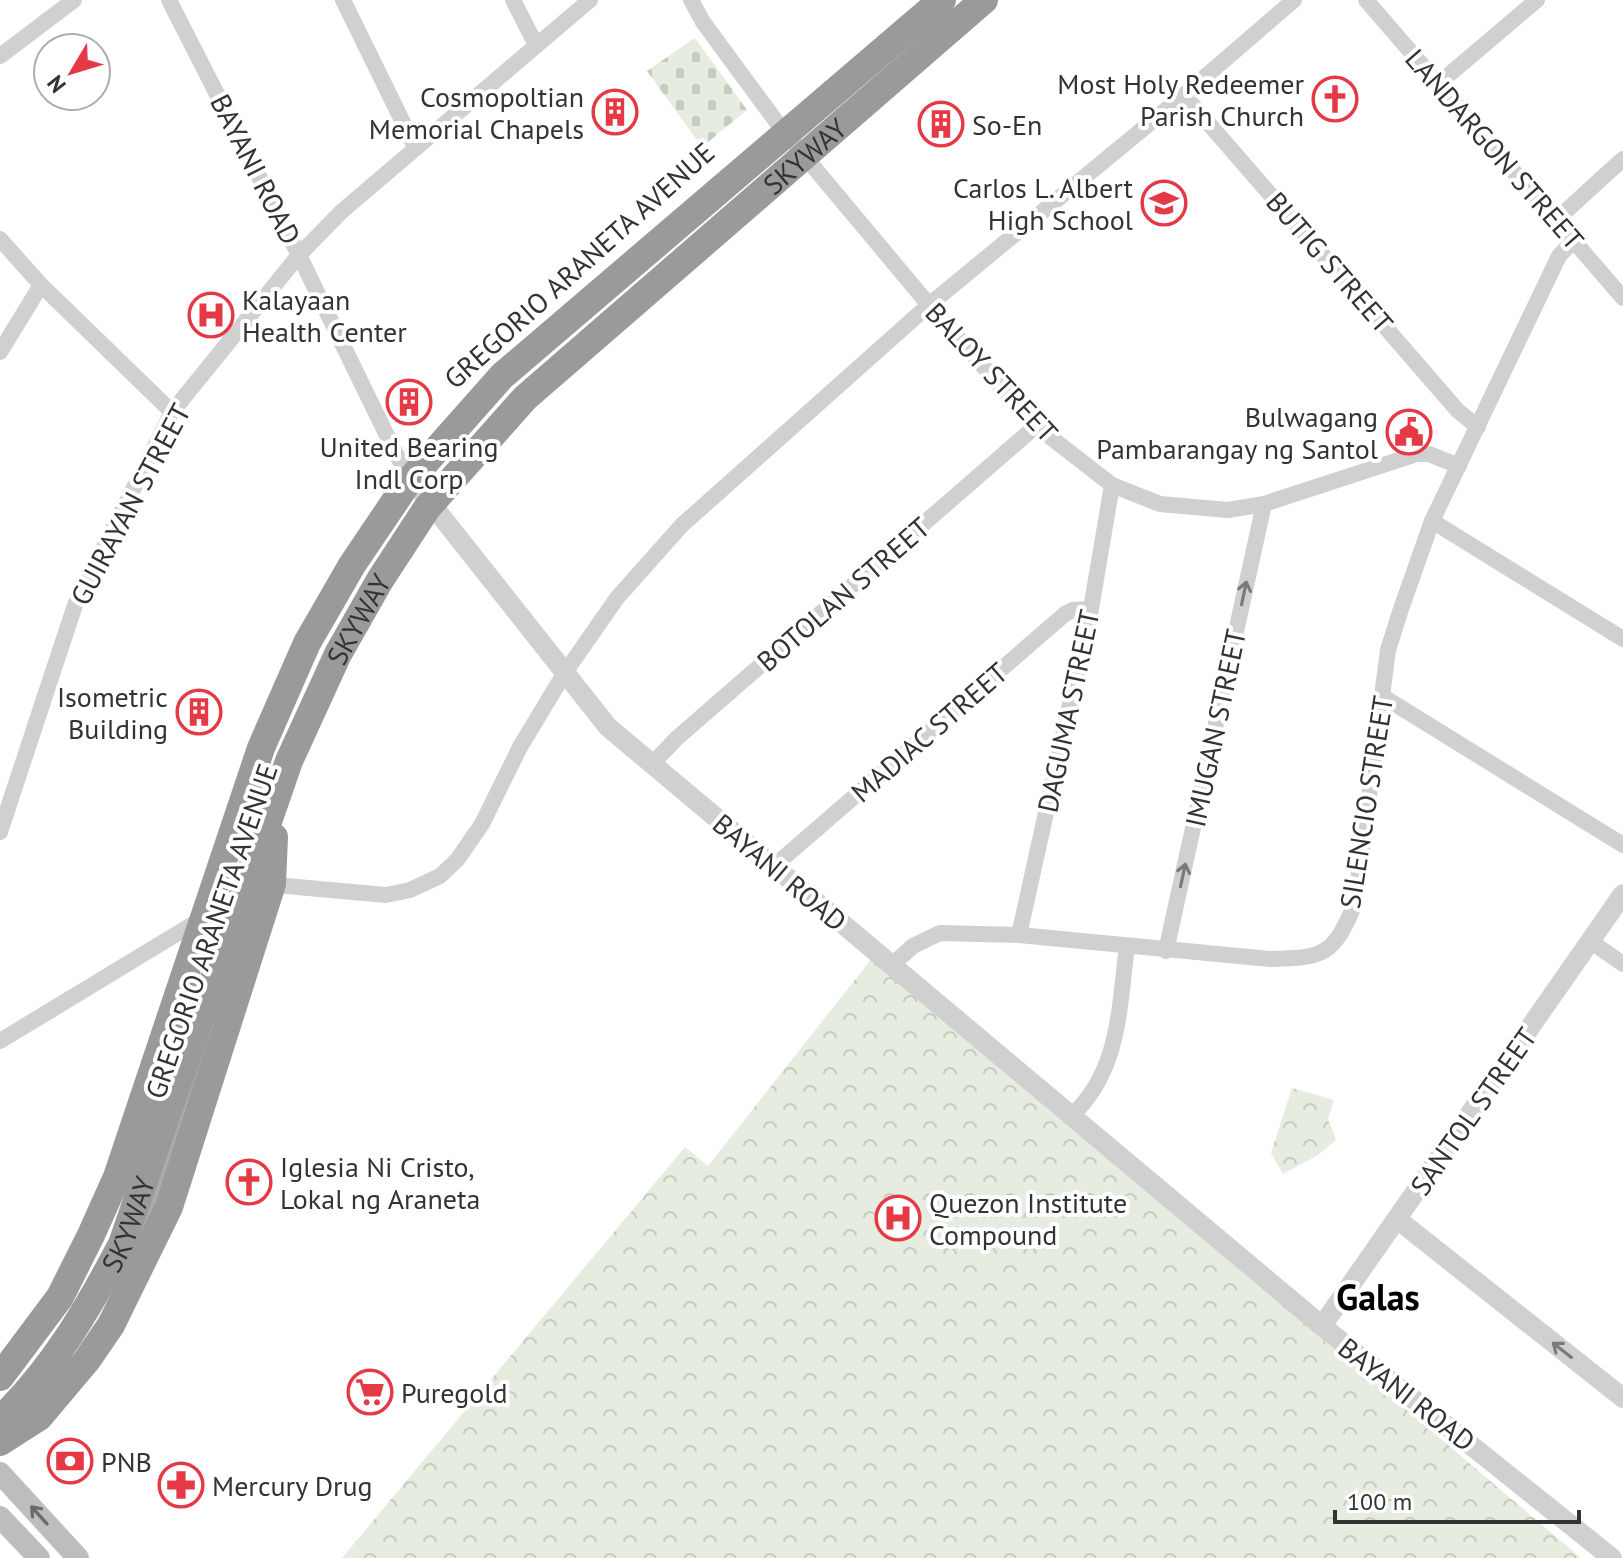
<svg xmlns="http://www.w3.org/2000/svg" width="1623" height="1558" font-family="'PT Sans',sans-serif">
<defs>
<pattern id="forest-crowns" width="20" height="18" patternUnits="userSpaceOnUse" patternTransform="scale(2)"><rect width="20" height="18" fill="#e6ecdf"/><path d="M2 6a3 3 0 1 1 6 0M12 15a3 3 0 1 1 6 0" fill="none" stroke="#c6cbc0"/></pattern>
<pattern id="cemetery-stones" width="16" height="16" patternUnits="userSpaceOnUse" patternTransform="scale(2)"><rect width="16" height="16" fill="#e6ecdf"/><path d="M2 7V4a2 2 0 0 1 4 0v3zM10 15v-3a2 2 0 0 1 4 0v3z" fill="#c6cbc0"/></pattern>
</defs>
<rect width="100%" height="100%" fill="#fff"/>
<g fill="url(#forest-crowns)">
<path d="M 873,957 L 1581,1558 L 342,1558 L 685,1147 L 708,1166 Z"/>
<path d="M 1292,1088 L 1334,1100 L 1328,1119 L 1336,1140 L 1318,1155 L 1283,1174 L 1271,1153 Z"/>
</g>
<path fill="url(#cemetery-stones)" d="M 695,38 L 747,110 L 702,147 L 647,71 Z"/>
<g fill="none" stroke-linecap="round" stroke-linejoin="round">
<g stroke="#d0d0d0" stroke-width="16">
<path d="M 169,0 L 299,255 L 396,454 L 407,473"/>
<path d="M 343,0 L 415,147"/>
<path d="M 513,0 L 536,45"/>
<path d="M 691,0 L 703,22 L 781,128 L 929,305 L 1036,426 L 1112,485 L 1160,504 L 1228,510 L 1264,504 L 1417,454 L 1429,454 L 1459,466"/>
<path d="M 1366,0 L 1623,298"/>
<path d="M 0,56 L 74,0"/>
<path d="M 1438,84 L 1537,0"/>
<path d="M 1184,95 L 1458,411 L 1478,427"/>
<path d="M 1556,220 L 1623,159"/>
<path d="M 0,239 L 41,285 L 172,412"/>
<path d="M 0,352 L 41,285"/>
<path d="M 1432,521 L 1623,639"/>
<path d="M 1382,696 L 1623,845"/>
<path d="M 651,765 L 677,738 L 1036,426"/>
<path d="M 0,832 L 75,605 L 172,412 L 299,255 L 341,212 L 590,0"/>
<path d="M 773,867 L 1065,614 L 1073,610 L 1091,609"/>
<path d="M 264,884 L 386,895 L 410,890 L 440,876 L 457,860 L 482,824 L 520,747 L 564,674 L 617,598 L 682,525 L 929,305 L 1184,95 L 1294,0"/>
<path d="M 1019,935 L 1091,609 L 1112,485"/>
<path d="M 1590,941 L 1623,964"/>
<path d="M 1166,951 L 1264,504"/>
<path d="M 892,965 L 913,946 L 940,933 L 1019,935 L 1270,959 C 1325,958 1333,955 1355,904 L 1388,650 L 1401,609 L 1432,521 L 1559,256 L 1574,240"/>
<path d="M 0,1041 L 193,924"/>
<path d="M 1071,1116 C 1120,1072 1119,1007 1127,946"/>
</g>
<g stroke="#d0d0d0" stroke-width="20">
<path d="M 407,473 L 608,727 L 1322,1326 L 1612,1558"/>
<path d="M 1397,1219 L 1623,1398"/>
<path d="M 1322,1326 L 1623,894"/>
</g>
<g stroke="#bdbdbd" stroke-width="22">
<path d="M 0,1473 L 78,1558"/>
<path d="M 0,1517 L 39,1558"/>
</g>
<path stroke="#ababab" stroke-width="26" d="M 130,1254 L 154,1200 L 204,1046"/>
<path stroke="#9a9a9a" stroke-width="28" d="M 0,1442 L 39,1417 L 87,1360 L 111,1325 L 169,1207 L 272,884 L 274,837"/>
<g stroke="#9a9a9a" stroke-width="28">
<path d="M 0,1377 L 60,1297 L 91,1235 L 117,1177 L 261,748 L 307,643 L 352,565 L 408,482 L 502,376 L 942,0"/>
<path id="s1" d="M 0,1420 C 53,1369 88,1309 122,1244 L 289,761 L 338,654 L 380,580 L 427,508 L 525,398 L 984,0"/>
</g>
</g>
<defs><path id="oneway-shaft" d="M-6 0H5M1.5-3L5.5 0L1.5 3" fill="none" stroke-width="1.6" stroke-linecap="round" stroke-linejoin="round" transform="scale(2)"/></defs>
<g stroke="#7a7a7a">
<use href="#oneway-shaft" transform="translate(1244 593) rotate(-78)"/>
<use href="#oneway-shaft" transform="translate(1183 875) rotate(-78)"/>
<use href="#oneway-shaft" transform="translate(1562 1350) rotate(-142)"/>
</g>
<use stroke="#6a6a6a" href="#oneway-shaft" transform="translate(39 1515) rotate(-132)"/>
<defs>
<g id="church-ring" transform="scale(2.3)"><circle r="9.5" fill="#fff" stroke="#e63946" stroke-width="1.5"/><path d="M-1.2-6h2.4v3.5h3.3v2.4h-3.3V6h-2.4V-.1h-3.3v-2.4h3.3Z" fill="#e63946"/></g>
<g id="building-ring" transform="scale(2.3)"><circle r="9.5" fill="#fff" stroke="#e63946" stroke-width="1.5"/><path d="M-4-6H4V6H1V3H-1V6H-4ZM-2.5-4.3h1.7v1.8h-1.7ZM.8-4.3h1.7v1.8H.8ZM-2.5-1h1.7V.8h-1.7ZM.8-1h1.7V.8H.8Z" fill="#e63946"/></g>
<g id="school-ring" transform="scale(2.3)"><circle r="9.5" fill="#fff" stroke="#e63946" stroke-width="1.5"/><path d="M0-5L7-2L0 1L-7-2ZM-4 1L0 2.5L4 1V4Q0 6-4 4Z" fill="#e63946"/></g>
<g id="hospital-ring" transform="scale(2.3)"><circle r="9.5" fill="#fff" stroke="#e63946" stroke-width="1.5"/><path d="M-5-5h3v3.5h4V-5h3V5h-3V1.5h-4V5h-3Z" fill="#e63946"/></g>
<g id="civic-ring" transform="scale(2.3)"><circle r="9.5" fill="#fff" stroke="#e63946" stroke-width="1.5"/><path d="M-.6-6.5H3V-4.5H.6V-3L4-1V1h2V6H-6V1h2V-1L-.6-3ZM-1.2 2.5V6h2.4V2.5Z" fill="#e63946"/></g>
<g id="supermarket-ring" transform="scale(2.3)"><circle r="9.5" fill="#fff" stroke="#e63946" stroke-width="1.5"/><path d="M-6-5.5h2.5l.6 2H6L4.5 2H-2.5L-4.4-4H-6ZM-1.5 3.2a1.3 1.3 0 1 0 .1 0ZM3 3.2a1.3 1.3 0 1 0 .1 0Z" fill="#e63946"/></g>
<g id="bank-ring" transform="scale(2.3)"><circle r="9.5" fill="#fff" stroke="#e63946" stroke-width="1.5"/><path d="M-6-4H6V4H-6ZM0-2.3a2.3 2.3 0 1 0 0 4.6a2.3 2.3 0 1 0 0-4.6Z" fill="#e63946"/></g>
<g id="pharmacy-ring" transform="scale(2.3)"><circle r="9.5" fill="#fff" stroke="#e63946" stroke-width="1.5"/><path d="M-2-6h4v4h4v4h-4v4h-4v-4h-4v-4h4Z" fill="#e63946"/></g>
</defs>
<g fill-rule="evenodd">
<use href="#church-ring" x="1335" y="99"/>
<use href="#building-ring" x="615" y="112"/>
<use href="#building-ring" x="941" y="124"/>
<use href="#school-ring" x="1164" y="203"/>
<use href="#hospital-ring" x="211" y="315"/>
<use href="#building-ring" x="409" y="402"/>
<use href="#civic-ring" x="1409" y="432"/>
<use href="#building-ring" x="199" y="712"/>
<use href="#church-ring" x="249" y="1182"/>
<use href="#hospital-ring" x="898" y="1218"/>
<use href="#supermarket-ring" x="370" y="1392"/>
<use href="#bank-ring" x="70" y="1461"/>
<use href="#pharmacy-ring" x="181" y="1485"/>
</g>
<g text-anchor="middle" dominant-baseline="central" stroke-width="8" stroke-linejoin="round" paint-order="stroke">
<g font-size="28" fill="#333" stroke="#fff" text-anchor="start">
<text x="1304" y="83" text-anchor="end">Most Holy Redeemer<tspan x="1304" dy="32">Parish Church</tspan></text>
<text x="584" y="96" text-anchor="end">Cosmopoltian<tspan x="584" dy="32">Memorial Chapels</tspan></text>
<text x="972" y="124">So-En</text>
<text x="1133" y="187" text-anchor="end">Carlos L. Albert<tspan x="1133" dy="32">High School</tspan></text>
<text x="242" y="299">Kalayaan<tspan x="242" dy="32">Health Center</tspan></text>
<text x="1378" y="416" text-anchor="end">Bulwagang<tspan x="1378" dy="32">Pambarangay ng Santol</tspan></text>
<text x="409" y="446" text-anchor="middle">United Bearing<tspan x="409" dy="32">Indl Corp</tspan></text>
<text x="168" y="696" text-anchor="end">Isometric<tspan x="168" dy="32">Building</tspan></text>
<text x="280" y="1166">Iglesia Ni Cristo,<tspan x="280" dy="32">Lokal ng Araneta</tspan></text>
<text x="929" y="1202">Quezon Institute<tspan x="929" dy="32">Compound</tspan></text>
<text x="401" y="1392">Puregold</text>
<text x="101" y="1461">PNB</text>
<text x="212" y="1485">Mercury Drug</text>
</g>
<g font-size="28" fill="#333" stroke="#fff">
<text transform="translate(1495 149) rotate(49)">LANDARGON STREET</text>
<text stroke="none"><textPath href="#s1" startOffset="1532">SKYWAY</textPath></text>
<text transform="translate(256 169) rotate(63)">BAYANI ROAD</text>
<text transform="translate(1330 262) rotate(49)">BUTIG STREET</text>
<text transform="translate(579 265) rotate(-42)">GREGORIO ARANETA AVENUE</text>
<text transform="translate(992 372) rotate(47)">BALOY STREET</text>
<text transform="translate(130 504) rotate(-62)">GUIRAYAN STREET</text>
<text transform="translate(843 594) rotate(-41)">BOTOLAN STREET</text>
<text stroke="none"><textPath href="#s1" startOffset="884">SKYWAY</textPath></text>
<text transform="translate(1068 711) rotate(-78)">DAGUMA STREET</text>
<text transform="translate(1215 728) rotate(-78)">IMUGAN STREET</text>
<text transform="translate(929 732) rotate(-41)">MADIAC STREET</text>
<text transform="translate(1366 802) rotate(-81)">SILENCIO STREET</text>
<text transform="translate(780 872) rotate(40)">BAYANI ROAD</text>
<text transform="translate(211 931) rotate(-71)">GREGORIO ARANETA AVENUE</text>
<text transform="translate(1473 1111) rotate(-55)">SANTOL STREET</text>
<text stroke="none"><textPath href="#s1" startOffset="236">SKYWAY</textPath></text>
<text transform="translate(1407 1394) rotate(38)">BAYANI ROAD</text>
</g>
<g font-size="36" font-weight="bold" fill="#000" stroke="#fff">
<text x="1378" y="1296">Galas</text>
</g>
</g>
<g transform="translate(72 72) rotate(232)"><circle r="38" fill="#ffffff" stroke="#adadad" stroke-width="2"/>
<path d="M0-6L14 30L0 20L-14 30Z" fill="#e63946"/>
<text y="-12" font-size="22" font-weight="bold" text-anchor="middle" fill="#333333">N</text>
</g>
<path d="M1335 1510v12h244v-12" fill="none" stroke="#333333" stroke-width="4"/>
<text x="1347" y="1510" font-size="24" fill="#333333" stroke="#ffffff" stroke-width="6" paint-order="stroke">100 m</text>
</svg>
